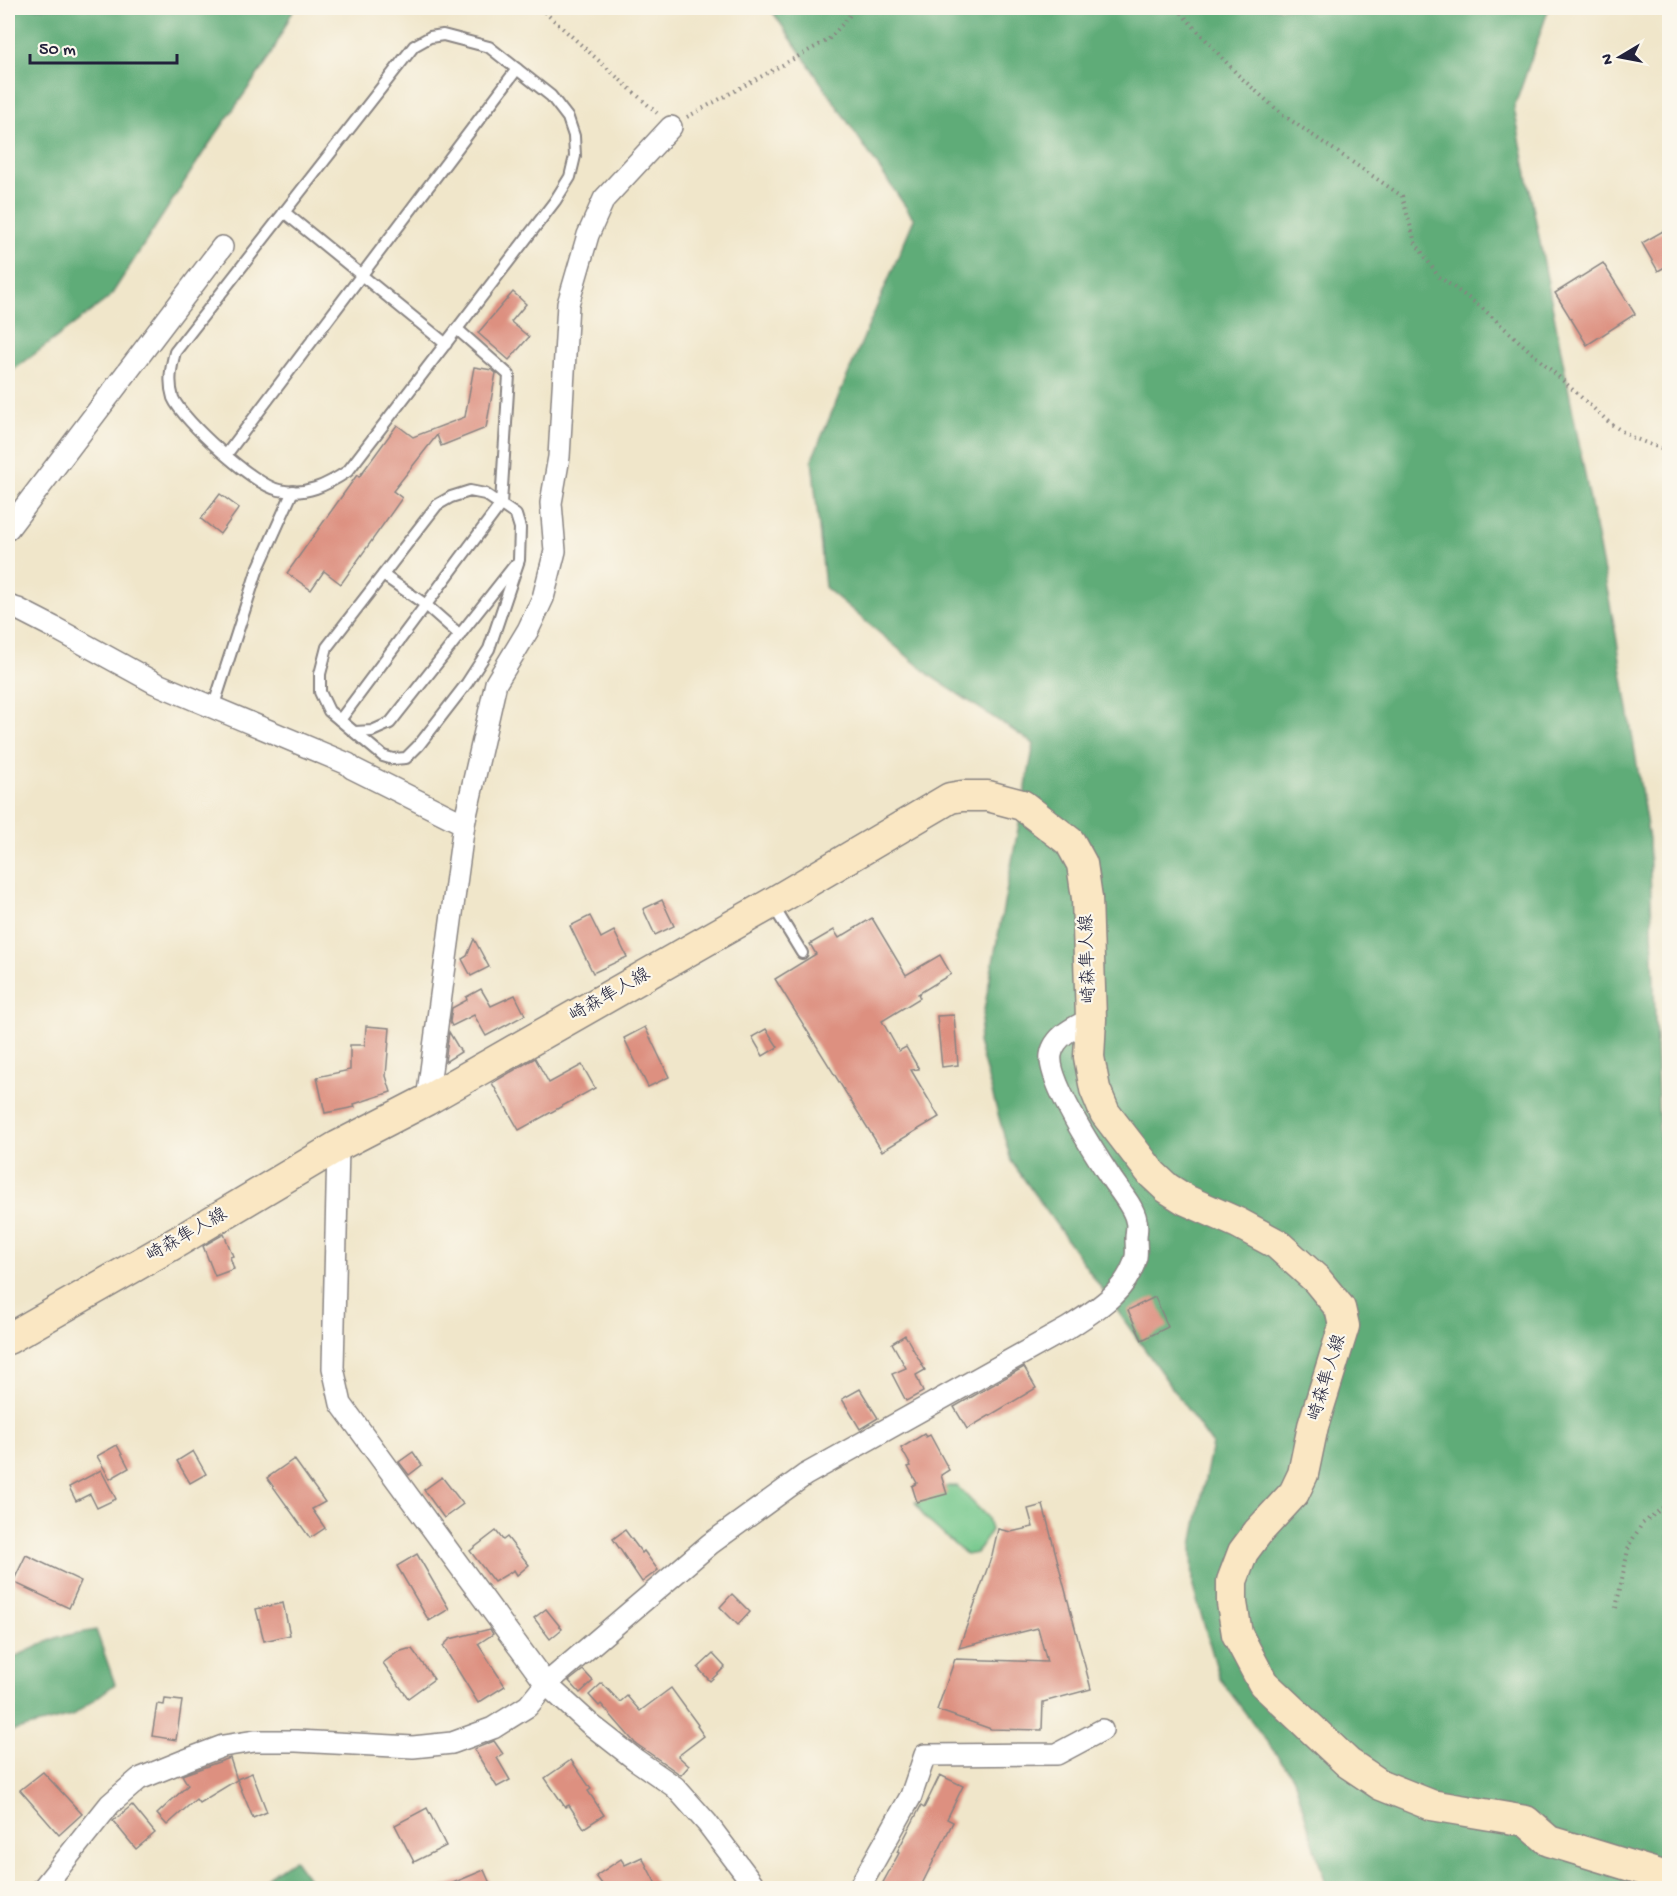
<svg xmlns="http://www.w3.org/2000/svg" width="1677" height="1896" font-family="'Gochi Hand','Klee One',sans-serif">
<rect width="100%" height="100%" fill="#fbf7ec"/>
<filter id="ink" filterUnits="userSpaceOnUse"><feTurbulence type="fractalNoise" baseFrequency=".0167" numOctaves="2"/><feDisplacementMap in="SourceGraphic" scale="12" xChannelSelector="R" yChannelSelector="G"/><feConvolveMatrix kernelMatrix="1 2 1 2 8 2 1 2 1" color-interpolation-filters="sRGB"/></filter>
<filter id="wash" filterUnits="userSpaceOnUse"><feTurbulence type="fractalNoise" baseFrequency=".008" numOctaves="4" result="noise"/><feDisplacementMap in="SourceGraphic" scale="24" xChannelSelector="R" yChannelSelector="G"/><feGaussianBlur stdDeviation="1.35" result="paint"/><feColorMatrix in="noise" values="0 0 0 0 0 0 0 0 0 0 0 0 0 0 0 0 0 1.4 0 .05"/><feComposite in="paint" operator="in"/></filter>
<g filter="url(#wash)">
<rect width="100%" height="100%" fill="#f0e6ca"/>
<path fill="#74c88c" stroke="#4b7564" stroke-width="1.5" d="M 948,1486 L 957,1486 L 988,1518 L 991,1530 L 976,1553 L 966,1555 L 925,1518 L 915,1502 Z"/>
<g fill="#5fac78" stroke="#40675a" stroke-width="1.5">
<path d="M 8,8 L 294,8 L 270,57 L 205,150 L 110,297 L 8,374 Z"/>
<path d="M 770,8 L 1549,8 L 1514,108 L 1616,635 L 1649,839 L 1660,1159 L 1670,1234 L 1669,1888 L 1327,1888 L 1294,1778 L 1220,1679 L 1193,1587 L 1192,1545 L 1212,1444 L 1011,1161 L 978,1042 L 1034,744 L 932,677 L 825,587 L 812,459 L 914,219 Z"/>
<path d="M 96,1630 L 115,1684 L 72,1716 L 8,1732 L 8,1660 L 58,1637 Z"/>
<path d="M 294,1859 L 315,1888 L 262,1888 L 269,1876 Z"/>
</g>
<g id="blocks">
<g fill="#dd9080">
<path d="M 1663,231 L 1670,242 L 1670,264 L 1658,271 L 1642,243 Z"/>
<path d="M 1603,263 L 1635,314 L 1587,345 L 1555,293 Z"/>
<path d="M 513,292 L 526,304 L 511,322 L 529,337 L 509,360 L 478,333 Z"/>
<path d="M 474,367 L 492,370 L 496,373 L 486,428 L 441,446 L 437,435 L 393,491 L 402,498 L 341,584 L 324,571 L 311,590 L 287,573 L 357,475 L 359,477 L 397,425 L 413,437 L 465,417 Z"/>
<path d="M 220,494 L 239,508 L 220,534 L 201,519 Z"/>
<path d="M 662,900 L 674,926 L 655,935 L 643,909 Z"/>
<path d="M 590,916 L 601,938 L 614,931 L 627,957 L 593,973 L 570,926 Z"/>
<path d="M 872,918 L 906,975 L 940,955 L 951,974 L 918,994 L 920,998 L 882,1021 L 899,1051 L 906,1047 L 919,1069 L 911,1070 L 939,1117 L 882,1151 L 775,979 L 816,954 L 810,944 L 834,930 L 839,938 Z"/>
<path d="M 474,939 L 489,967 L 471,976 L 462,959 L 467,956 Z"/>
<path d="M 481,989 L 491,1006 L 515,995 L 525,1015 L 486,1036 L 474,1015 L 452,1026 L 450,1022 L 452,1008 L 467,1000 L 466,997 Z"/>
<path d="M 954,1015 L 958,1065 L 942,1067 L 937,1016 Z"/>
<path d="M 366,1026 L 390,1028 L 386,1076 L 391,1092 L 354,1104 L 355,1107 L 325,1113 L 317,1077 L 350,1070 L 350,1045 L 365,1045 Z"/>
<path d="M 645,1027 L 669,1077 L 648,1087 L 624,1038 Z"/>
<path d="M 766,1029 L 778,1047 L 763,1056 L 752,1037 Z"/>
<path d="M 449,1032 L 461,1052 L 445,1062 Z"/>
<path d="M 535,1058 L 549,1083 L 582,1065 L 595,1088 L 519,1130 L 492,1083 Z"/>
<path d="M 224,1234 L 233,1256 L 230,1257 L 234,1269 L 215,1276 L 203,1246 Z"/>
<path d="M 1155,1297 L 1168,1327 L 1142,1340 L 1128,1310 Z"/>
<path d="M 905,1335 L 925,1370 L 916,1375 L 923,1392 L 906,1401 L 892,1374 L 906,1368 L 892,1343 Z"/>
<path d="M 1024,1367 L 1036,1388 L 967,1429 L 954,1407 Z"/>
<path d="M 860,1389 L 878,1418 L 860,1429 L 842,1399 Z"/>
<path d="M 924,1434 L 926,1437 L 930,1435 L 949,1470 L 941,1475 L 947,1494 L 917,1502 L 912,1486 L 917,1483 L 908,1467 L 911,1466 L 901,1448 Z"/>
<path d="M 117,1445 L 129,1468 L 110,1479 L 97,1456 Z"/>
<path d="M 193,1451 L 206,1474 L 190,1483 L 177,1461 Z"/>
<path d="M 413,1452 L 422,1465 L 409,1475 L 399,1462 Z"/>
<path d="M 294,1459 L 325,1502 L 312,1509 L 325,1528 L 310,1538 L 267,1478 Z"/>
<path d="M 101,1470 L 116,1499 L 97,1508 L 90,1494 L 76,1501 L 69,1487 Z"/>
<path d="M 442,1477 L 463,1504 L 444,1518 L 424,1490 Z"/>
<path d="M 1043,1505 L 1091,1689 L 1043,1702 L 1042,1730 L 991,1729 L 937,1710 L 955,1659 L 1047,1662 L 1038,1628 L 959,1648 L 992,1555 L 998,1529 L 1011,1532 L 1033,1527 L 1028,1509 Z"/>
<path d="M 625,1530 L 642,1553 L 644,1551 L 658,1570 L 642,1582 L 613,1539 Z"/>
<path d="M 496,1531 L 503,1540 L 507,1537 L 529,1565 L 517,1575 L 514,1570 L 494,1582 L 470,1551 Z"/>
<path d="M 417,1554 L 449,1609 L 429,1621 L 397,1566 Z"/>
<path d="M 26,1555 L 81,1581 L 69,1608 L 13,1582 Z"/>
<path d="M 732,1594 L 750,1612 L 738,1625 L 720,1607 Z"/>
<path d="M 283,1603 L 290,1635 L 264,1641 L 256,1609 Z"/>
<path d="M 546,1609 L 562,1629 L 550,1639 L 534,1618 Z"/>
<path d="M 490,1629 L 493,1634 L 478,1644 L 505,1686 L 478,1703 L 443,1646 L 450,1639 Z"/>
<path d="M 408,1649 L 412,1649 L 434,1679 L 408,1698 L 383,1663 L 398,1652 Z"/>
<path d="M 713,1654 L 725,1667 L 710,1681 L 698,1668 Z"/>
<path d="M 583,1670 L 593,1681 L 580,1693 L 569,1681 Z"/>
<path d="M 602,1683 L 620,1702 L 627,1696 L 640,1711 L 671,1688 L 698,1725 L 697,1726 L 704,1736 L 678,1756 L 689,1766 L 681,1775 L 635,1743 L 601,1704 L 599,1706 L 589,1695 Z"/>
<path d="M 165,1699 L 182,1701 L 176,1740 L 152,1736 L 157,1704 L 164,1705 Z"/>
<path d="M 494,1741 L 503,1754 L 497,1758 L 510,1780 L 497,1787 L 474,1749 Z"/>
<path d="M 230,1758 L 237,1780 L 199,1803 L 196,1799 L 167,1825 L 157,1814 L 188,1785 L 182,1775 Z"/>
<path d="M 571,1760 L 591,1789 L 588,1791 L 604,1815 L 584,1828 L 569,1805 L 565,1807 L 545,1778 Z"/>
<path d="M 43,1772 L 82,1814 L 59,1835 L 20,1790 Z"/>
<path d="M 252,1773 L 267,1812 L 253,1818 L 237,1779 Z"/>
<path d="M 940,1775 L 963,1786 L 947,1819 L 953,1822 L 920,1888 L 880,1888 L 899,1853 L 897,1852 L 921,1806 L 924,1808 Z"/>
<path d="M 132,1805 L 155,1833 L 136,1849 L 113,1821 Z"/>
<path d="M 427,1808 L 446,1846 L 414,1862 L 395,1825 Z"/>
<path d="M 642,1857 L 658,1888 L 605,1888 L 596,1876 L 621,1859 L 625,1865 Z"/>
<path d="M 484,1870 L 492,1888 L 441,1888 Z"/>
</g>
</g>
</g>
<g filter="url(#ink)">
<use href="#blocks" fill-opacity="0" stroke="#898482" stroke-width="1.5"/>
<g fill="none" stroke-linecap="round" stroke-linejoin="round">
<g stroke="#898482" stroke-width="14">
<g id="service">
<path d="M 443,35 L 489,47 L 551,96 L 568,118 L 574,136 L 575,156 L 570,177 L 555,201 L 348,471 C 327,485 306,496 279,490 C 254,485 183,421 173,398 C 168,382 171,367 175,352 L 414,46 L 430,37 Z"/>
<path d="M 284,212 L 446,344"/>
<path d="M 226,455 L 517,69"/>
<path d="M 470,491 L 485,494 L 516,515 L 520,528 L 519,560 L 489,649 L 467,683 L 419,745 L 406,758 L 393,759 L 383,756 L 329,711 L 320,692 L 320,674 L 327,647 L 437,505 L 451,497 Z"/>
<path d="M 383,575 L 426,605 L 460,635"/>
<path d="M 213,708 L 257,571 L 293,491"/>
<path d="M 340,720 L 501,504 L 509,375 L 457,329"/>
<path d="M 355,732 L 372,731 L 390,723 L 514,566"/>
<path d="M 772,904 L 802,953"/>
</g>
</g>
<g stroke="#898482" stroke-width="24">
<g id="minor">
<path d="M 8,529 L 222,247"/>
<path d="M 8,606 L 18,609 L 53,627 L 155,683 L 348,764 L 352,768 L 464,824"/>
<path d="M 427,1100 L 464,824 L 496,683 L 528,630 L 543,598 L 555,551 L 551,503 L 559,457 L 568,304 L 588,235 L 604,199 L 671,127"/>
<path d="M 338,1146 L 333,1368 L 341,1404 L 546,1684 L 590,1724 L 636,1760 L 675,1787 L 707,1823 L 756,1888"/>
<path d="M 43,1888 L 110,1804 L 139,1779 L 186,1760 L 223,1746 L 255,1741 L 296,1741 L 413,1747 L 452,1743 L 493,1728 L 528,1706 L 546,1684 L 710,1544 L 805,1475 L 1068,1328 C 1096,1310 1128,1291 1136,1257 C 1137,1251 1136,1244 1136,1238 C 1136,1233 1138,1225 1136,1220 C 1134,1208 1120,1191 1113,1181 C 1097,1157 1047,1081 1051,1055 C 1054,1036 1076,1026 1091,1019"/>
<path d="M 859,1888 L 911,1796 L 925,1755 L 1057,1754 L 1102,1730"/>
</g>
</g>
<g stroke="#898482" stroke-width="33">
<path id="secondary" d="M 8,1339 L 172,1245 L 338,1146 L 427,1100 L 772,903 L 950,798 L 962,796 L 988,796 L 1022,805 L 1070,842 L 1082,864 L 1087,898 L 1091,1019 L 1089,1057 L 1095,1089 L 1105,1113 L 1152,1174 L 1167,1188 L 1186,1200 L 1238,1223 L 1277,1244 L 1317,1280 L 1340,1308 L 1344,1326 L 1313,1426 L 1303,1474 L 1294,1493 L 1258,1532 L 1243,1552 L 1232,1581 L 1232,1603 L 1237,1634 L 1263,1683 L 1348,1763 L 1381,1785 L 1431,1805 L 1526,1821 L 1549,1841 L 1670,1878"/>
</g>
<g stroke="#898482" stroke-width="4" stroke-dasharray="1.5 4.5" stroke-linecap="butt">
<path d="M 540,8 L 657,113"/>
<path d="M 1178,8 L 1184,16 L 1237,74 L 1283,115 L 1402,196 L 1415,242 L 1438,276 L 1481,307 L 1611,424 L 1631,437 L 1670,452"/>
<path d="M 687,117 L 828,40 L 847,19 L 855,8"/>
<path d="M 1616,1608 L 1629,1545 L 1642,1524 L 1670,1502"/>
</g>
<use href="#service" stroke="#fff" stroke-width="10"/>
<use href="#minor" stroke="#fff" stroke-width="21"/>
<use href="#secondary" stroke="#fae7c3" stroke-width="30"/>
</g>
</g>
<g text-anchor="middle" dominant-baseline="central" stroke-width="4.5" stroke-linejoin="round" paint-order="stroke">
<g font-size="18" fill="#22223b" stroke="#fbf7ec">
<text transform="translate(1089 959) rotate(-92)">崎森隼人線</text>
<text transform="translate(610 996) rotate(-30)">崎森隼人線</text>
<text transform="translate(187 1236) rotate(-30)">崎森隼人線</text>
<text transform="translate(1328 1378) rotate(-73)">崎森隼人線</text>
</g>
</g>
<rect width="1677" height="1896" fill="none" stroke="#fbf7ec" stroke-width="30"/>
<g transform="translate(1620 57) rotate(260)" stroke="#fbf7ec" stroke-width="4.5" paint-order="stroke">
<path d="M0-4.5L10 22L0 15L-10 22Z" fill="#22223b"/>
<text y="-9" font-size="16" font-weight="bold" text-anchor="middle" fill="#22223b">N</text>
</g>
<path d="M30 54v9h147v-9" fill="none" stroke="#22223b" stroke-width="3"/>
<text x="39" y="54" font-size="18" fill="#22223b" stroke="#fbf7ec" stroke-width="4.5" paint-order="stroke">50 m</text>
</svg>
